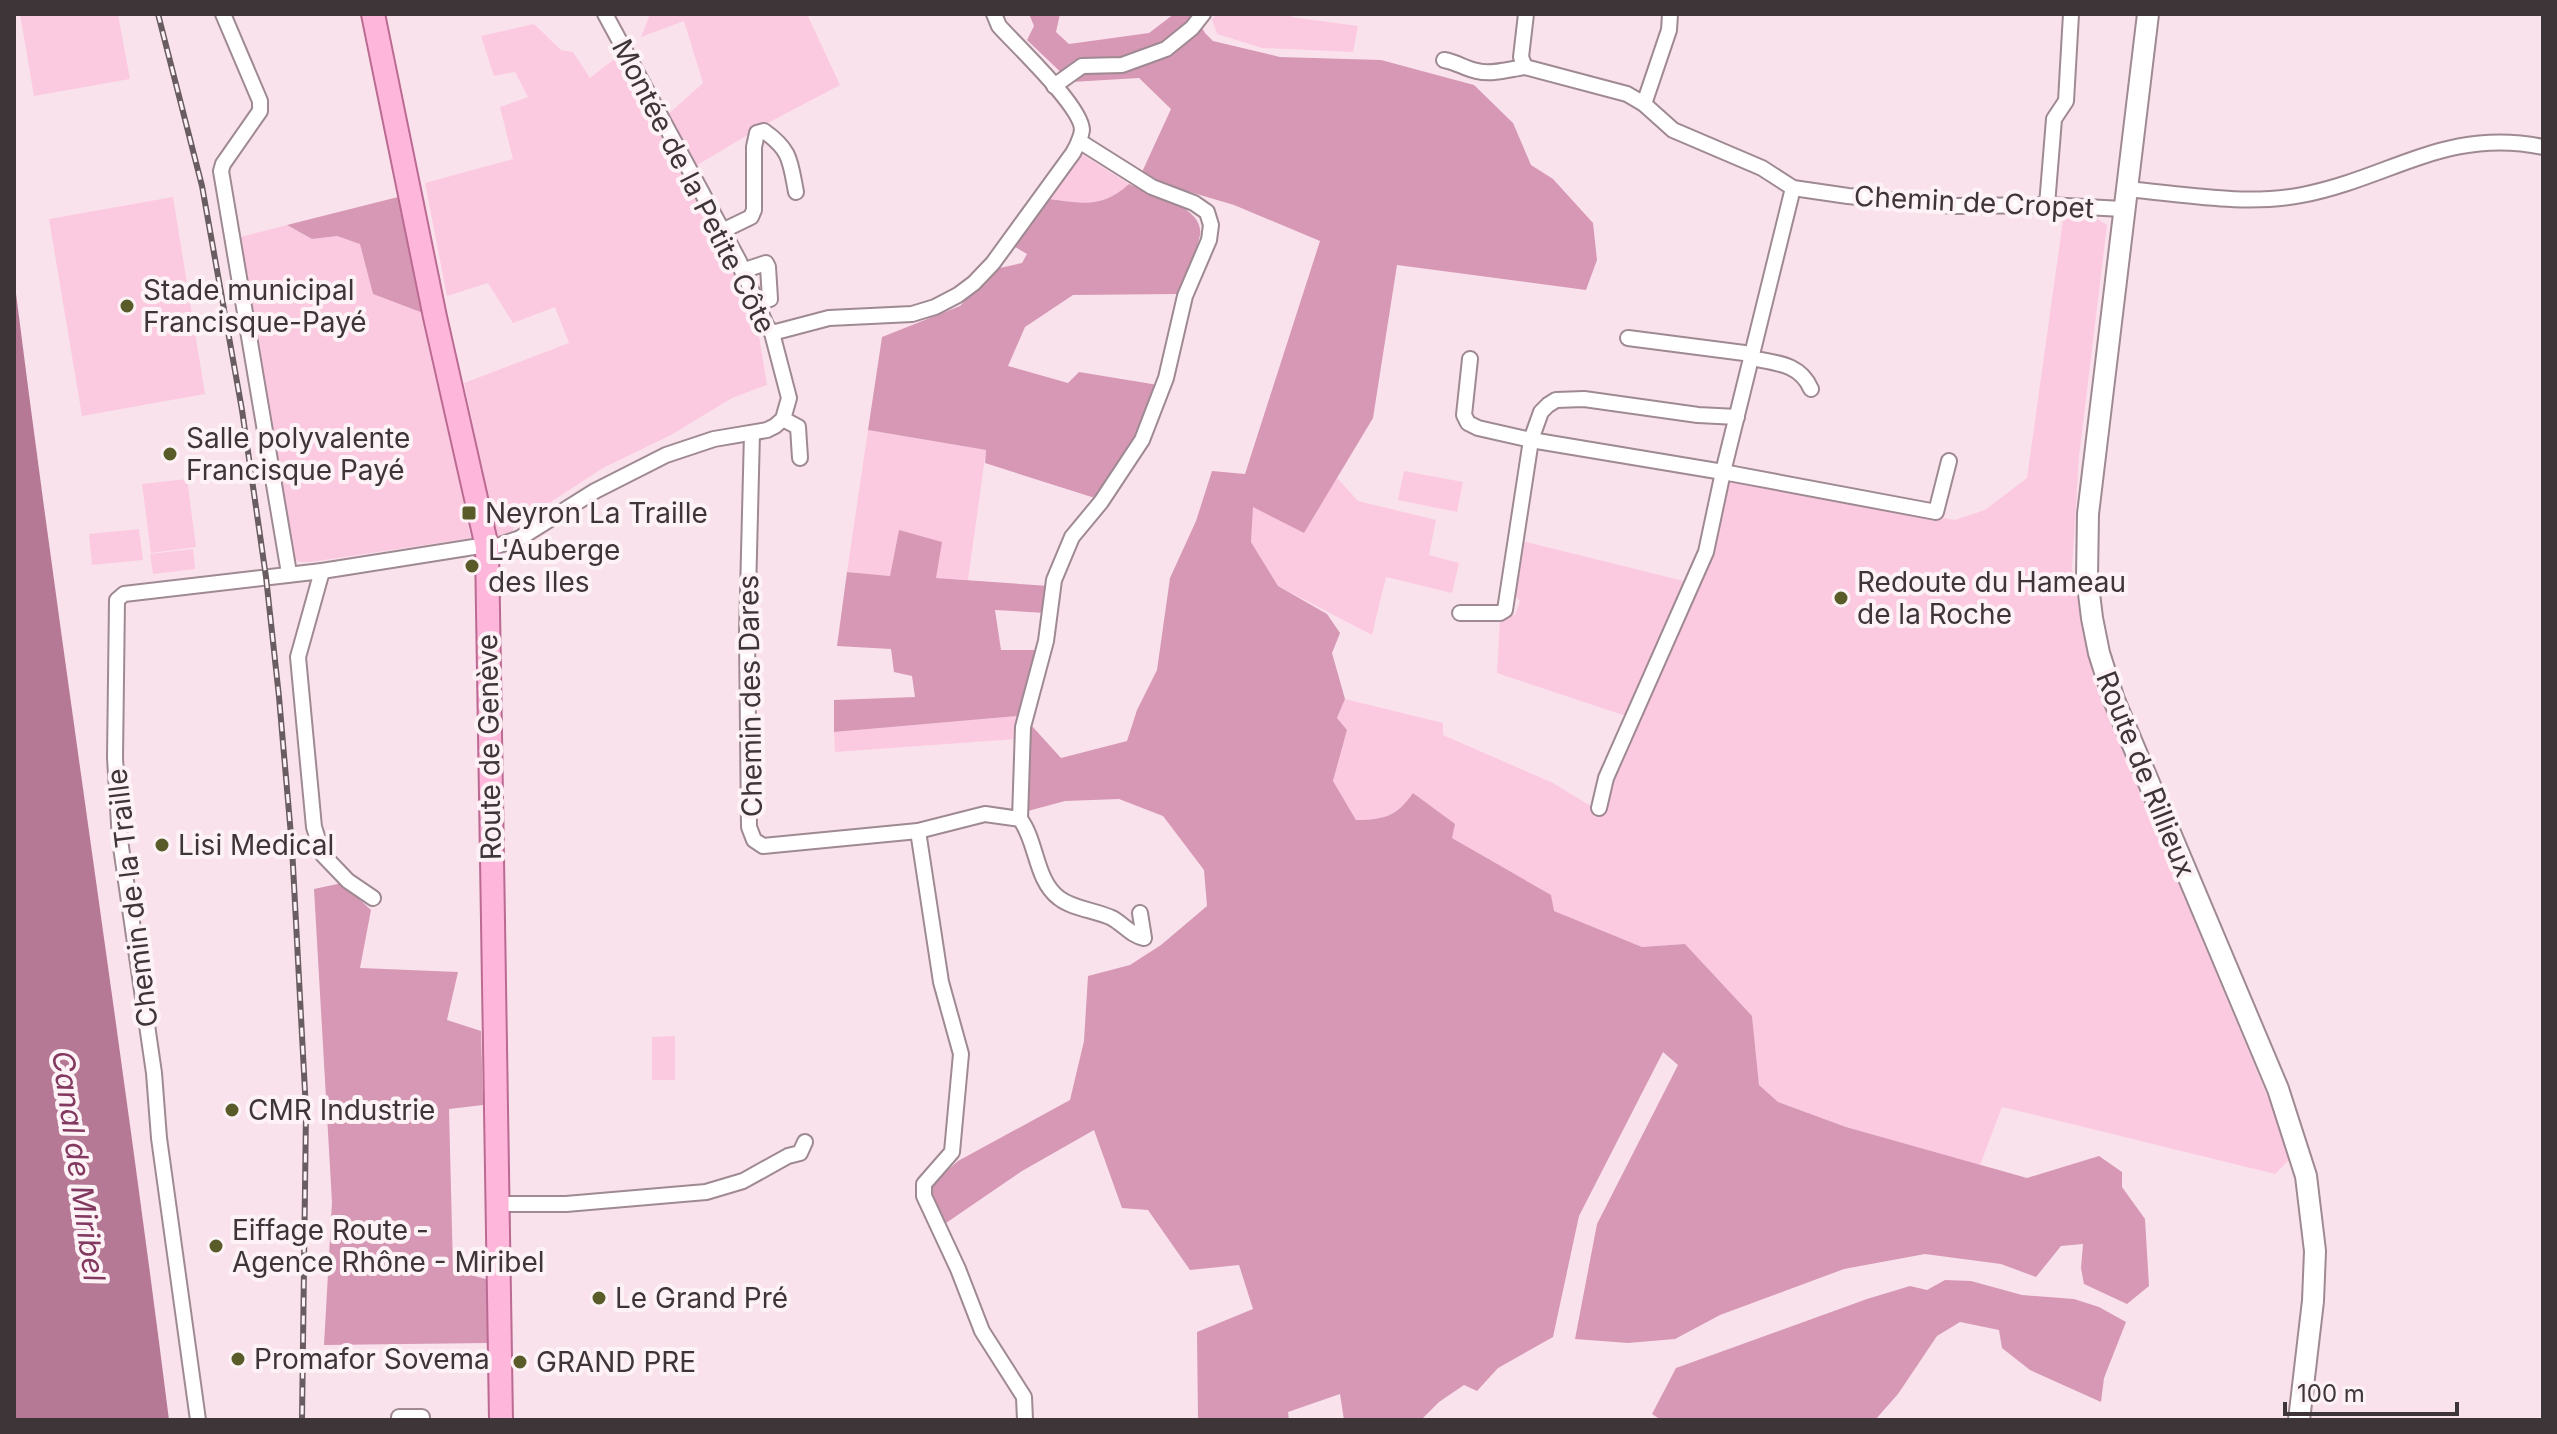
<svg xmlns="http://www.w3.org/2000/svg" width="2557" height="1434" font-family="Inter,sans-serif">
<rect width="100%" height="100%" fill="#fae2ec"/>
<g fill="#fccae0">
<path d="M 20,14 L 118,14 L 130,79 L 34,96 Z"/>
<path d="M 650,14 L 807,14 L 840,85 L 766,124 L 694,167 L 665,117 L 703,83 L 684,21 L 641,37 Z"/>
<path d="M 1216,14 L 1293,14 L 1291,17 L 1358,26 L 1353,52 L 1262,48 L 1217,34 L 1212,20 Z"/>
<path d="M 534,24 L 561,50 L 573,52 L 590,78 L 618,56 L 733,262 L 757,323 L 767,385 L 732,398 L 671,435 L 603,468 L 514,526 L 511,535 L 497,540 L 464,383 L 569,343 L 555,307 L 513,323 L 488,283 L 447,296 L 425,183 L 513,159 L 500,107 L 528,97 L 515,72 L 494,76 L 481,36 Z"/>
<path d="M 1080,153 L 1129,184 C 1102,209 1082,203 1049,199 Z"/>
<path d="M 173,197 L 205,394 L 82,416 L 49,219 Z"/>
<path d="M 2064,213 L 2094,217 L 2107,225 L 2079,457 L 2072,568 L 2094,682 L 2277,1119 L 2291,1158 L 2275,1174 L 2002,1107 L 1980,1165 L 1846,1127 L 1778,1102 L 1759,1086 L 1752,1016 L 1685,944 L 1642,947 L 1553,911 L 1551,895 L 1452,838 L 1414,793 C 1395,816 1385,820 1356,820 L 1333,781 L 1347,730 L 1337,719 L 1345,699 L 1443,723 L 1443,735 L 1553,783 L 1594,808 L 1695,584 L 1725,478 L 1955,520 L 1985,510 L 2027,478 Z"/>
<path d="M 287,225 L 312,239 L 337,236 L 361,244 L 373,294 L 423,313 L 471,538 L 311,562 L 299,562 L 291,556 L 240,237 Z"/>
<path d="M 868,430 L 986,450 L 968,580 L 936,578 L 899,531 L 890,576 L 847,572 Z"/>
<path d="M 1404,471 L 1463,482 L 1457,512 L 1398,500 Z"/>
<path d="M 1337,478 L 1358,501 L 1436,520 L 1429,555 L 1459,563 L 1452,593 L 1386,577 L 1372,635 L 1278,586 L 1251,542 L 1252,506 L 1304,533 Z"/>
<path d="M 187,479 L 196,547 L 151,553 L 142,484 Z"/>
<path d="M 139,529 L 143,560 L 92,565 L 89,534 Z"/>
<path d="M 1518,540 L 1688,582 L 1626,716 L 1497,673 L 1500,617 L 1515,615 L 1520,601 L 1510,590 Z"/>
<path d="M 193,549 L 195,569 L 153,574 L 150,554 Z"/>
<path d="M 1017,716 L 1016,739 L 835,752 L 834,732 Z"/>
<path d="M 675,1036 L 675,1080 L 652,1080 L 652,1037 Z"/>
</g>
<g fill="#d698b5">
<path d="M 1029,14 L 1060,14 L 1056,32 L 1069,44 L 1149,33 L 1174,14 L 1194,14 L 1205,33 L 1213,41 L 1280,57 L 1381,60 L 1474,85 L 1513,123 L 1531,165 L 1553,179 L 1593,223 L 1597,260 L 1586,290 L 1397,265 L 1373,418 L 1304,533 L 1253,507 L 1251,542 L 1278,586 L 1327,614 L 1340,633 L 1332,653 L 1345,699 L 1337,718 L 1347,730 L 1333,781 L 1356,820 C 1384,820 1397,816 1413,793 L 1455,824 L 1452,838 L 1551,895 L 1554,911 L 1642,947 L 1685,944 L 1752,1016 L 1759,1085 L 1778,1102 L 1846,1127 L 2027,1178 L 2099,1156 L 2122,1172 L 2122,1187 L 2145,1219 L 2149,1286 L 2127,1304 L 2084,1284 L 2081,1268 L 2083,1244 L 2061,1246 L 2036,1277 L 2001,1264 L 1925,1254 L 1844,1269 L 1720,1315 L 1675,1339 L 1628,1343 L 1575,1339 L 1597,1224 L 1678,1065 L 1663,1052 L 1579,1216 L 1553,1337 L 1498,1368 L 1477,1391 L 1464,1385 L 1439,1402 L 1421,1420 L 1344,1420 L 1340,1394 L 1288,1412 L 1289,1420 L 1198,1420 L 1197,1332 L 1253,1309 L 1239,1265 L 1190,1270 L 1148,1210 L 1122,1208 L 1094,1130 L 1022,1171 L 946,1223 L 926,1189 L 958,1161 L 1070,1100 L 1084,1041 L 1088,976 L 1130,965 L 1161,945 L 1207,906 L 1204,870 L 1163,816 L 1119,799 L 1065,801 L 1028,811 L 1027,753 L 1031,725 L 1061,758 L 1127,741 L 1137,710 L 1157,670 L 1170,578 L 1196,521 L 1212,471 L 1245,474 L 1320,241 L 1234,205 L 1170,186 L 1142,172 L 1171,109 L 1139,78 L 1071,82 L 1027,40 L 1034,26 Z"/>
<path d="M 1129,184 C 1149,193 1205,207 1200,235 C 1196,255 1184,276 1177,294 L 1073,295 L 1025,327 L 1008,366 L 1068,383 L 1079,372 L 1158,385 L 1137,441 L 1098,499 L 985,463 L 986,450 L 868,430 L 882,337 L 960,306 L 995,269 L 1022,263 L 1027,254 L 1015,247 L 1049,199 C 1082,203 1102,209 1129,184 Z"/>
<path d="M 398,197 L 423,313 L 373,294 L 360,244 L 337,236 L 312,239 L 287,225 Z"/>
<path d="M 899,530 L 942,542 L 936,578 L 1049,586 L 1046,613 L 995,610 L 1001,650 L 1036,650 L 1017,716 L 834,732 L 834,700 L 915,697 L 912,676 L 894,672 L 891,649 L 837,646 L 847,572 L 890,576 Z"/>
<path d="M 342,883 L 371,910 L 360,968 L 458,972 L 447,1020 L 481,1031 L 483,1105 L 449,1109 L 453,1270 L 489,1280 L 488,1343 L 324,1345 L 332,1202 L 314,889 Z"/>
<path d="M 1945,1280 L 1971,1281 L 2022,1295 L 2074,1299 L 2099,1307 L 2126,1322 L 2104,1378 L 2101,1402 L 2030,1370 L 2002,1348 L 1999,1330 L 1960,1322 L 1937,1336 L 1898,1394 L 1875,1420 L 1661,1420 L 1652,1414 L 1676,1368 L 1867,1299 L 1910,1286 L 1927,1290 Z"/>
</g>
<path fill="#b57995" d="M 14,278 C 62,659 121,1039 169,1420 L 14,1420 Z"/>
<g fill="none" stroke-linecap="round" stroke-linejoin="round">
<g stroke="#9f8992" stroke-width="18">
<g id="street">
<path d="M 223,14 L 260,101 L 260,111 L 223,164 L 221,171 L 289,573"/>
<path d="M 1526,14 L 1521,57 L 1525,67 L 1627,94 L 1644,104 L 1673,130 L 1762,168 L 1793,188 L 1848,196 L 1954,206 L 2047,205 L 2123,209"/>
<path d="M 1444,60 C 1457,62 1465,69 1477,71 C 1492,75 1510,69 1525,67"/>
<path d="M 1054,86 L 1082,66 L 1122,65 L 1166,49 L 1192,28 L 1203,14"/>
<path d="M 1644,104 L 1669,30 L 1670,14"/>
<path d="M 2126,189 C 2183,194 2245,206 2302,195 C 2390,178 2447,127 2543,147"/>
<path d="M 2047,205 L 2054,119 L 2066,101 L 2071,14"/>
<path d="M 722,231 L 751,217 L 754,210 L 754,147 L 757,133 L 764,131 C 791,150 790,161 796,192"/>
<path d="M 742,271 L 766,263 L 768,267 L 770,299 L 756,303"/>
<path d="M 772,333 L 829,318 L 912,314 L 935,307 L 958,295 L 974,283 L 993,263 L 1073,153 C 1077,146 1081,138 1082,130 C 1082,107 1017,46 999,26 L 994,14"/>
<path d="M 1628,338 L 1752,354"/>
<path d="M 1751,358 C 1775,363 1800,363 1811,389"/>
<path d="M 1470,359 L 1464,415 L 1468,423 L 1478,428 L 1531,440 L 1723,472 L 1793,188"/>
<path d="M 783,419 L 798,427 L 800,458"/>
<path d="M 752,433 L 747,633 L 749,827 L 754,840 L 763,846 L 918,831 L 985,814 L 1020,819 L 1023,727 L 1046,641 L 1054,580 L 1072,537 L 1101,502 L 1142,440 L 1166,378 L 1185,296 L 1209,240 L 1211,225 L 1207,212 L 1194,203 L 1152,187 L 1079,141"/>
<path d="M 322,571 L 298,657 L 314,827 L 323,855 L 348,881 L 373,898"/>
<path d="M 1460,613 L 1500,613 L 1505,610 L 1531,440 L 1541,412 L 1548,405 L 1556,400 L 1584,399 L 1698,415 L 1737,417"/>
<path d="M 1599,808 L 1606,778 L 1706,552 L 1723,472 L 1936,512 L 1949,461"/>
<path d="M 1020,819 C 1037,841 1035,880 1059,898 C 1073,909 1095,910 1112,918 C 1123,924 1132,936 1144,938 L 1140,913"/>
<path d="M 918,831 L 941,982 L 961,1054 L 952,1152 L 924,1184 L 924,1196 L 958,1269 L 982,1331 L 1024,1397 L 1025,1420"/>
<path d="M 497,1204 L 566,1204 L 706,1192 L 743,1181 L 788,1156 L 800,1153 L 805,1142"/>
<path d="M 399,1417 L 422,1417 L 422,1420"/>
<path d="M 198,1420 L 159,1138 L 154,1073 L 120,840 L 115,758 L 117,600 L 124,594 L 322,571 L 480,546 L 494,547 L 520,538 L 595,491 L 666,455 L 714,439 L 767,430 L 775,426 L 783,419 L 789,398 L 772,333 L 766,325 L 739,261 L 605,14"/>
</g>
</g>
<g stroke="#9f8992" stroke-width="24">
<path id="secondary" d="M 2148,14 L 2088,514 L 2087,577 L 2092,618 L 2099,653 L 2114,700 L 2278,1089 L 2306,1176 L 2315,1251 L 2313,1301 L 2299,1420"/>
</g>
<g stroke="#bb6a92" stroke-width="26">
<path id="primary" d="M 373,14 L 435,317 L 487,547 L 501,1420"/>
</g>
<use href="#street" stroke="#fff" stroke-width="14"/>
<use href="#secondary" stroke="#fff" stroke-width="20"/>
<use href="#primary" stroke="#feb6da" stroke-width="22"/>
<g stroke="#695d62" stroke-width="6">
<path id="rail" d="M 158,14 L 202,186 L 242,410 L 266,577 L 279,697 L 292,847 L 306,1111 L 302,1420"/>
</g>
<use href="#rail" stroke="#fdf3f7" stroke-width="3" stroke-dasharray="9" stroke-linecap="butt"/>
</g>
<g fill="#595c29" stroke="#fdf3f7" stroke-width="3">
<circle cx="127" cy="306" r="8"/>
<circle cx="170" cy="454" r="8"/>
<rect x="461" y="505" width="16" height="16" rx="4"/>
<circle cx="472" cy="566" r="8"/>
<circle cx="1841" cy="598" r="8"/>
<circle cx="162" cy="845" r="8"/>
<circle cx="232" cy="1110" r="8"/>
<circle cx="216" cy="1246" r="8"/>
<circle cx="599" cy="1298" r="8"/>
<circle cx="238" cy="1359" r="8"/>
<circle cx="520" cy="1362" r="8"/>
</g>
<g text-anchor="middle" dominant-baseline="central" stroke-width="8" stroke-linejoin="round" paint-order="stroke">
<g font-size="28" fill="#3e3539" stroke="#fdf3f7">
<text transform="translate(694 186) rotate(63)">Montée de la Petite Côte</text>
<text transform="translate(1974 202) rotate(3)">Chemin de Cropet</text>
<text transform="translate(750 696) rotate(-91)">Chemin des Dares</text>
<text transform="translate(489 747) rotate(-91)">Route de Genève</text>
<text transform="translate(2146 774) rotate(68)">Route de Rillieux</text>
<text transform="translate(132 898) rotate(-97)">Chemin de la Traille</text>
</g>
<g font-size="28" fill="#3e3539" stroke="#fdf3f7" text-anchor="start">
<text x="143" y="290">Stade municipal<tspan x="143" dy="32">Francisque-Payé</tspan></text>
<text x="186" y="438">Salle polyvalente<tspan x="186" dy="32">Francisque Payé</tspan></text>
<text x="485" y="513">Neyron La Traille</text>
<text x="488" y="550">L'Auberge<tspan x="488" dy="32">des Iles</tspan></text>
<text x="1857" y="582">Redoute du Hameau<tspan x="1857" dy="32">de la Roche</tspan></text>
<text x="178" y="845">Lisi Medical</text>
<text x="248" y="1110">CMR Industrie</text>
<text x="232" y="1230">Eiffage Route -<tspan x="232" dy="32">Agence Rhône - Miribel</tspan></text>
<text x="615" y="1298">Le Grand Pré</text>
<text x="254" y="1359">Promafor Sovema</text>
<text x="536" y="1362">GRAND PRE</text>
</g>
<g font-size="30" font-style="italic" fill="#83385f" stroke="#fdf3f7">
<text transform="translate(79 1166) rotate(82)">Canal de Miribel</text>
</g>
</g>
<rect width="2557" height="1434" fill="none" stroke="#3e3539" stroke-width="32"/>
<path d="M2285 1402v12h172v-12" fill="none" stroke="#3e3539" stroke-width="4"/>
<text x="2297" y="1402" font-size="24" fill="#3e3539" stroke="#fdf3f7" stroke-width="6" paint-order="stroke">100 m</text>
</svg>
